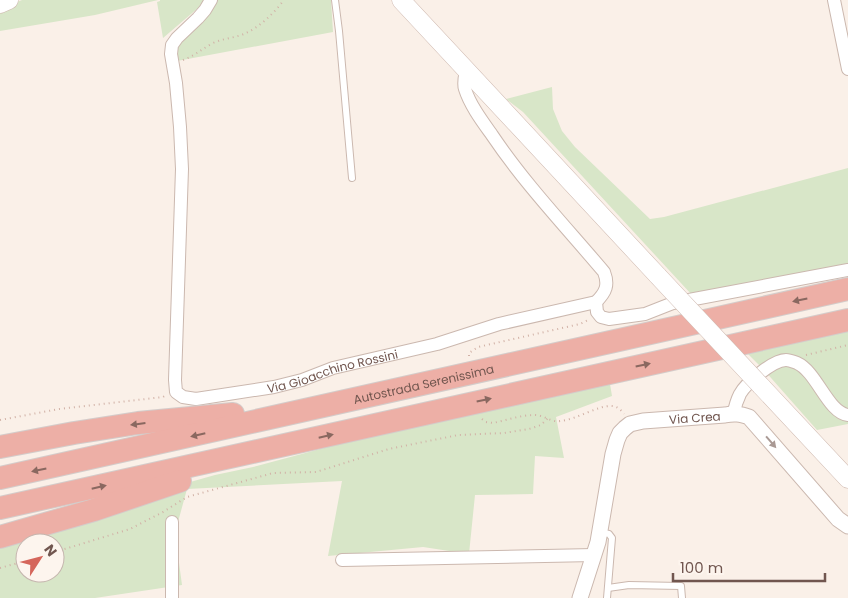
<svg xmlns="http://www.w3.org/2000/svg" width="848" height="598" font-family="Poppins,sans-serif">
<rect width="100%" height="100%" fill="#faf0e8"/>
<g fill="#d8e6c8" fill-rule="evenodd">
<path d="M 22,0 L 158,0 L 95,15 L 0,31 L 0,9 Z"/>
<path d="M 160,0 L 204,0 L 198,8 L 163,38 L 157,2 L 160,1 Z"/>
<path d="M 215,0 L 331,0 L 333,32 L 177,61 L 175,50 Z"/>
<path d="M 552,87 L 553,109 L 562,131 L 575,147 L 650,219 L 664,217 L 848,168 L 848,270 L 692,295 L 523,112 L 506,99 Z"/>
<path d="M 848,328 L 848,424 L 817,430 L 764,370 L 746,352 Z"/>
<path d="M 610,384 L 612,396 L 556,417 L 564,458 L 535,456 L 533,494 L 475,495 L 469,554 L 423,547 L 328,556 L 342,481 L 187,489 L 175,533 L 182,585 L 95,598 L 0,598 L 0,536 L 215,475 L 253,467 L 365,437 ZM 25,543 L 55,543 L 55,573 L 25,573 Z"/>
</g>
<g fill="none" stroke-linecap="round" stroke-linejoin="round">
<g stroke="#cbb8af" stroke-width="8">
<g id="service">
<path d="M 335,0 L 339,31 L 352,178"/>
<path d="M 599,532 L 609,534 L 612,538 L 607,598"/>
<path d="M 608,588 L 629,585 L 681,586 L 682,598"/>
</g>
</g>
<g stroke="#cbb8af" stroke-width="14">
<g id="minor">
<path id="s1" d="M 211,0 L 205,10 L 198,18 L 177,38 L 172,45 L 171,54 L 176,83 L 180,127 L 182,169 L 175,380 L 176,392 L 183,397 L 196,399 L 274,387 L 302,380 L 333,368 L 437,344 L 499,324 L 596,302 C 606,292 609,285 604,272 C 566,227 525,184 492,135 C 482,121 470,105 465,89 C 463,83 465,76 466,70"/>
<path d="M 834,0 L 848,69"/>
<path d="M 596,302 L 597,312 L 601,317 L 609,319 L 645,314 L 673,303 L 848,270"/>
<path d="M 734,413 C 735,406 737,400 740,394 C 746,383 773,360 786,360 C 790,360 794,362 797,363 C 817,372 828,413 848,415"/>
<path d="M 342,560 L 594,555"/>
<path d="M 172,598 L 172,522"/>
</g>
</g>
<g stroke="#cbb8af" stroke-width="17">
<g id="tertiary">
<path id="s2" d="M 580,598 L 598,542 L 613,454 L 617,440 L 620,433 L 625,428 L 630,424 L 643,421 L 725,415 C 735,413 740,414 749,417 L 838,519 L 848,526"/>
</g>
</g>
<g stroke="#cfb9b0" stroke-width="19">
<g id="secondary">
<path d="M 401,0 L 658,276"/>
<path d="M 0,4 L 9,0"/>
<path d="M 761,386 L 848,479"/>
</g>
</g>
<g stroke="#d4ccca" stroke-width="24">
<g id="motorway">
<path d="M 0,447 L 74,433 L 138,423 L 233,414"/>
<path id="s3" d="M 0,478 L 848,289"/>
<path d="M 0,508 L 848,320"/>
<path d="M 0,537 L 94,510 L 180,481"/>
</g>
</g>
<g stroke="#d1b1a6" stroke-width="2" stroke-dasharray="1 4" stroke-linecap="butt">
<path d="M 183,60 C 194,56 202,49 213,43 C 224,38 236,38 246,33 C 261,26 274,13 284,0"/>
<path d="M 806,355 L 848,345"/>
<path d="M 469,356 L 469,353 L 478,347 L 580,324 L 588,320"/>
<path d="M 482,419 L 486,422 L 493,423 C 507,420 521,415 535,415 C 544,415 552,423 560,421 C 576,420 598,405 612,406 C 617,406 621,410 624,414"/>
<path d="M 0,420 L 59,409 L 163,397 L 166,395"/>
<path d="M 55,552 L 130,529 L 163,512 L 187,497 L 273,473 L 316,472 L 389,449 L 458,435 L 504,433 L 529,429 L 541,425 L 548,418"/>
<path d="M 0,568 L 25,561"/>
</g>
<use href="#service" stroke="#fff" stroke-width="6"/>
<use href="#minor" stroke="#fff" stroke-width="12"/>
<use href="#tertiary" stroke="#fff" stroke-width="15"/>
<use href="#secondary" stroke="#fff" stroke-width="18"/>
<use href="#motorway" stroke="#edafa6" stroke-width="22"/>
<g stroke="#cfb9b0" stroke-width="19" stroke-linecap="butt">
<path id="secondary-bridge" d="M 658,276 L 761,386"/>
</g>
<use href="#secondary-bridge" stroke="#fff" stroke-width="18"/>
</g>
<defs><path id="oneway-solid" d="M-6-.8H1V-3.2L6.5 0L1 3.2V.8H-6Z" transform="scale(1.25)"/></defs>
<g fill="#8a6860">
<use href="#oneway-solid" transform="translate(800 300) rotate(168)"/>
<use href="#oneway-solid" transform="translate(643 365) rotate(-12)"/>
<use href="#oneway-solid" transform="translate(484 400) rotate(-12)"/>
<use href="#oneway-solid" transform="translate(138 424) rotate(173)"/>
<use href="#oneway-solid" transform="translate(198 435) rotate(167)"/>
<use href="#oneway-solid" transform="translate(326 436) rotate(-13)"/>
<use href="#oneway-solid" transform="translate(39 470) rotate(168)"/>
<use href="#oneway-solid" transform="translate(99 487) rotate(-13)"/>
</g>
<use fill="#aa9a95" href="#oneway-solid" transform="translate(771 442) rotate(49)"/>
<g text-anchor="middle" dominant-baseline="central" stroke-width="4" stroke-linejoin="round" paint-order="stroke">
<g font-size="12" fill="#71564f" stroke="#fdf5ee">
<text stroke="none"><textPath href="#s1" startOffset="569">Via Gioacchino Rossini</textPath></text>
<text stroke="none"><textPath href="#s3" startOffset="434">Autostrada Serenissima</textPath></text>
<text stroke="none"><textPath href="#s2" startOffset="249">Via Crea</textPath></text>
</g>
</g>
<g transform="translate(40 558) rotate(54)"><circle r="24" fill="#fdf5ee" stroke="#c5b5ae"/>
<path d="M0-4L9 19L0 12L-9 19Z" fill="#d5665b"/>
<text y="-8" font-size="14" font-weight="bold" text-anchor="middle" fill="#71564f">N</text>
</g>
<path d="M673 573v8h152v-8" fill="none" stroke="#71564f" stroke-width="2.5"/>
<text x="680" y="573" font-size="15" fill="#71564f" stroke="#fdf5ee" stroke-width="4" paint-order="stroke">100 m</text>
</svg>
